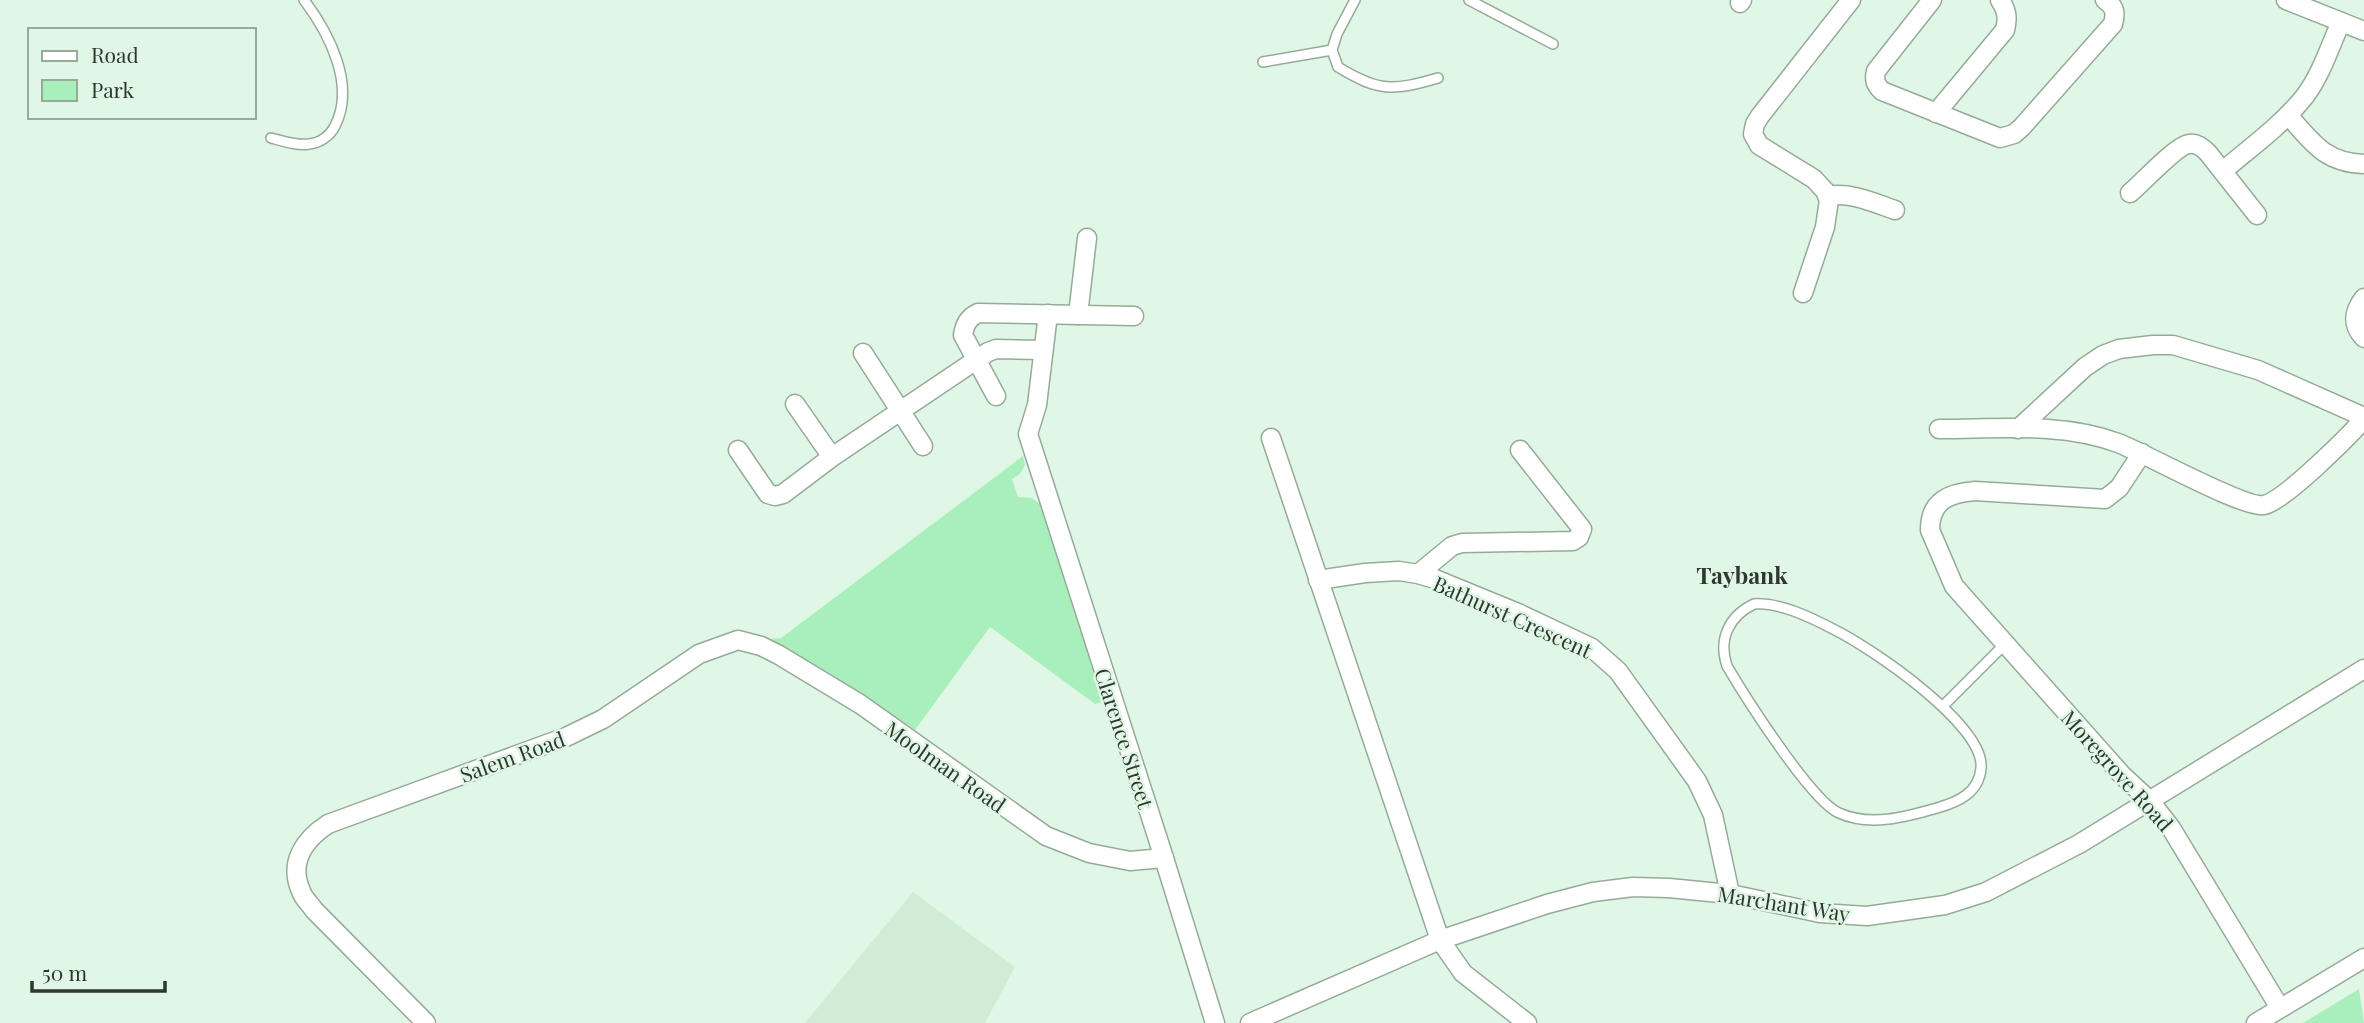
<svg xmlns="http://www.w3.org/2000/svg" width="2364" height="1023" font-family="'Playfair Display',serif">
<rect width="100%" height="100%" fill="#e1f7e6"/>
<path fill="#d0ecd7" d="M 913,892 L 1015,967 L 985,1023 L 805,1023 Z"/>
<g fill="#a9efbb">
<path d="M 1023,456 L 1025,465 L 1020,474 L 1012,479 L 1018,497 L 1032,498 L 1042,506 L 1104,701 L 1095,704 L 990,627 L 915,730 L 856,690 L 768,639 L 781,638 Z"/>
<path d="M 2359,989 L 2364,1023 L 2303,1023 Z"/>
</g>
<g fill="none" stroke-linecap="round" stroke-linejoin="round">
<g stroke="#96aa9a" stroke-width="12">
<g id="lane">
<path d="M 1355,0 L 1337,34 L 1332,50 L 1338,67 C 1379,92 1393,91 1438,78"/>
<path d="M 1469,0 L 1553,44"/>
<path d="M 1263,62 L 1332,50"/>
<path d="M 271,138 C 283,141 297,146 309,144 C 320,143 330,136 335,126 C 356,85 329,33 304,0"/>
<path d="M 1754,604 C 1780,602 1812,618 1835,630 C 1871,648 1985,725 1981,768 C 1979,793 1958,802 1937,808 C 1906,817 1870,827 1839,813 C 1811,801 1744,695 1727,666 C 1718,639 1729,616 1754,604 Z"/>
<path d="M 1943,706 L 2005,644"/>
</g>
</g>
<g stroke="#96aa9a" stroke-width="21">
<g id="street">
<path d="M 1932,0 L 1876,71 C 1874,80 1875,84 1882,91 L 2000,138 L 2014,134 L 2022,127 L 2113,24 C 2116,13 2115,6 2105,0"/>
<path d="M 2286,0 L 2364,31"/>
<path d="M 1740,3 L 1742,0"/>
<path d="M 1936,113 L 2005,30 C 2008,18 2007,10 2000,0"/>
<path d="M 2288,115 C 2312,142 2325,163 2364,164"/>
<path d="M 2224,170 C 2251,147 2282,125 2305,96 C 2321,75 2330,46 2341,22"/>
<path d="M 2130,193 C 2141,184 2177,145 2189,144 C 2197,143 2202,147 2208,153 L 2257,215"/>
<path d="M 1827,196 C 1851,192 1872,202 1895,210"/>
<path d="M 1803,293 L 1825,227 L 1829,200 L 1826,192 L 1814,179 L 1759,145 L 1753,134 L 1755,124 L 1760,116 L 1851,0"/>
<path d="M 2364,298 C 2353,312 2352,325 2364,338"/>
<path d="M 1048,314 L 1037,405 L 1028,434 L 1164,858 L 1215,1023"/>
<path d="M 1078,315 L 1087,238"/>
<path d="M 863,353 L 923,446"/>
<path d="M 996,396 L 963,335 C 965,324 968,318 978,313 L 1134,316"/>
<path d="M 795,404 L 832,457"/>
<path d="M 1939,429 C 1998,429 2062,422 2118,443 C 2145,453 2244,509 2264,505 C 2284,501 2348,437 2364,419"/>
<path d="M 2018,429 L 2085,367 L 2103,355 L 2119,349 L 2153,345 L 2173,345 L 2258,370 L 2364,417"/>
<path d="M 1271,438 L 1440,940 L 1463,973 L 1527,1023"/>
<path d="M 738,450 L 768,494 L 775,496 L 783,494 L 832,457 L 988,352 L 996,349 L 1043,350"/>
<path d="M 2142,453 L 2119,488 L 2105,499 L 1975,491 C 1950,493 1930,500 1930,530 L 1954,586 L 2122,775 L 2150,801 L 2171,828 L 2280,1008"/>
<path d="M 1418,574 L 1452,546 L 1462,543 L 1573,541 L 1579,537 L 1582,529 L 1520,450"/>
<path d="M 1318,580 L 1365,573 L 1399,571 L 1418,574 L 1435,579 L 1518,613 L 1592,648 L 1618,671 L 1697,781 L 1713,815 L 1730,894"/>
<path d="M 426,1023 L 314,910 C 310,904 303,898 301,891 C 288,862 305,839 328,824 L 566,737 L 603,719 L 699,654 L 738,640 L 761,646 L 779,655 L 860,704 L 1046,836 L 1089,853 L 1130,861 L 1164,858"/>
<path d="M 1250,1023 L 1440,940 L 1547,904 L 1593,892 L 1633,887 L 1669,888 L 1730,894 L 1820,913 L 1867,916 L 1945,905 L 1986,892 L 2079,844 L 2364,669"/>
<path d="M 2256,1023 L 2364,958"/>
</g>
</g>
<use href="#lane" stroke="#fff" stroke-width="9"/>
<use href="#street" stroke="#fff" stroke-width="18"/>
</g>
<g text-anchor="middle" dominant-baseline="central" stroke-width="5" stroke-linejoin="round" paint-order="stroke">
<g font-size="21" fill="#2e3730" stroke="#e1f7e6">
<text transform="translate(1513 616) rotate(24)">Bathurst Crescent</text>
<text transform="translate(1125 738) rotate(72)">Clarence Street</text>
<text transform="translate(512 756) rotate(-20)">Salem Road</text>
<text transform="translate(946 766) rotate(35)">Moolman Road</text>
<text transform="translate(2118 770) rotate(48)">Moregrove Road</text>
<text transform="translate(1784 903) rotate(9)">Marchant Way</text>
</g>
<g font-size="23" font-weight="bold" fill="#2e3730" stroke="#e1f7e6">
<text x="1742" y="574">Taybank</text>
</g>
</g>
<rect x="28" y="28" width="228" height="91" fill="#e1f7e6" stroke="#99aa9d" stroke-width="2"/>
<rect x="42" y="51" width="35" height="10" fill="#ffffff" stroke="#99aa9d" stroke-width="2"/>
<text x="91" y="63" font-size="21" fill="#2e3730">Road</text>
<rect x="42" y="80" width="35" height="21" fill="#a9efbb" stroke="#99aa9d" stroke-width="2"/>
<text x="91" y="98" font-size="21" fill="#2e3730">Park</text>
<path d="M32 981v10h133v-10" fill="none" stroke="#2e3730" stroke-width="3.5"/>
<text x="42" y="981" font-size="21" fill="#2e3730" stroke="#e1f7e6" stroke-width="5" paint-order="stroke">50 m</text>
</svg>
